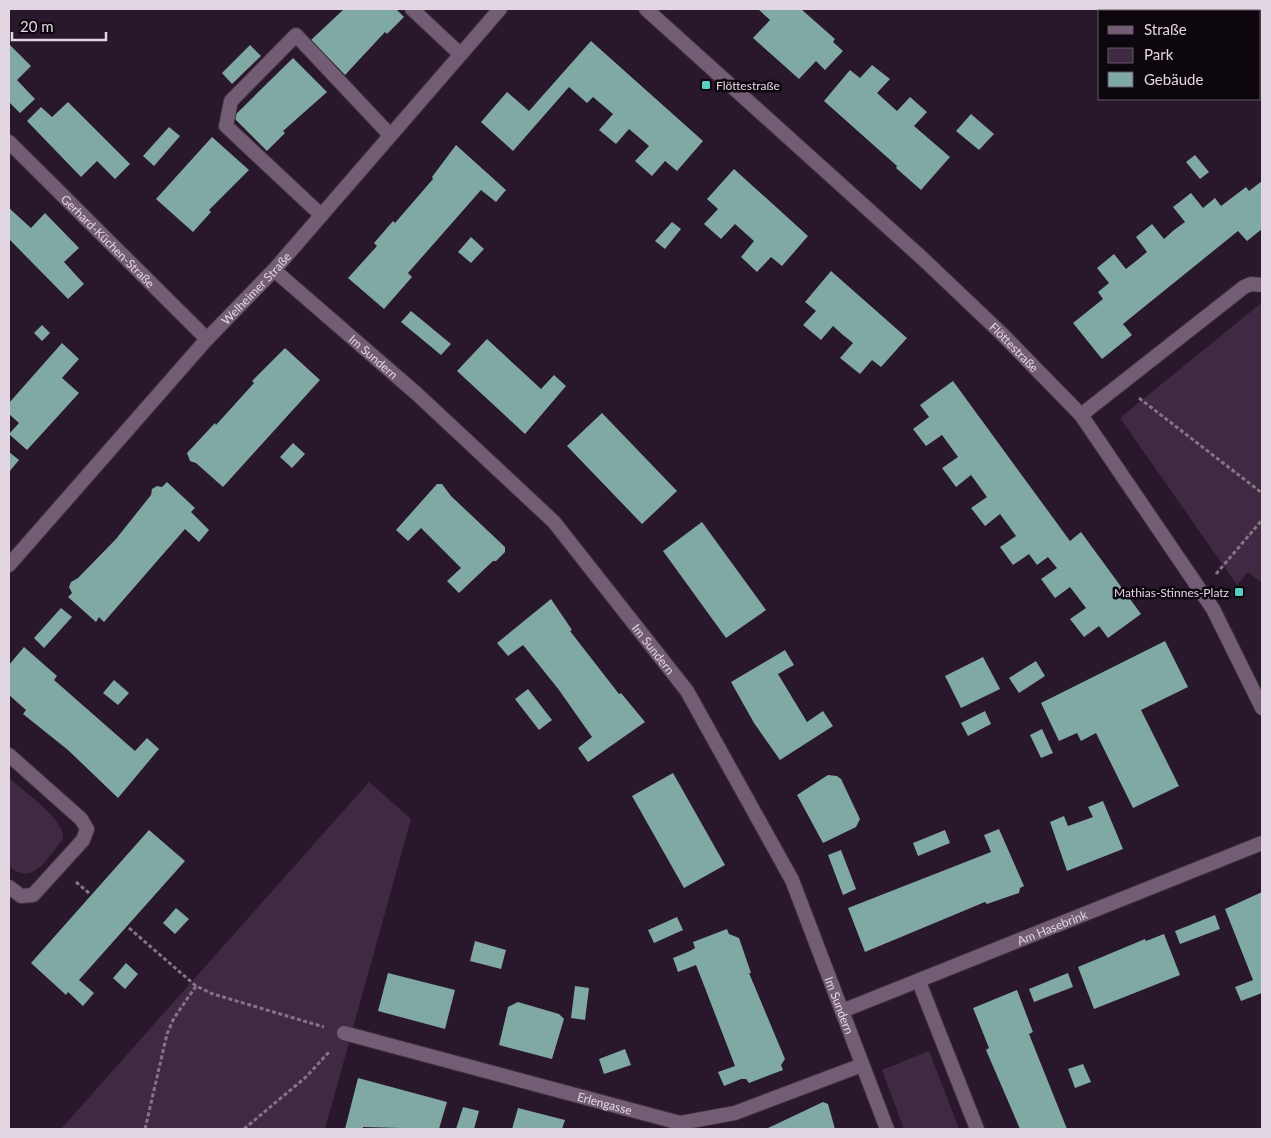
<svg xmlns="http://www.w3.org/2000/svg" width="1271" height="1138" font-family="Lato,sans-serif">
<rect width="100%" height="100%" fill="#29172b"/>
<g fill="#402a43">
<path d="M 1260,304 L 1262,306 L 1262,583 L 1248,572 L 1237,585 L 1120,418 Z"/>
<path d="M 9,778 C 22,790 67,821 63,839 C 48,857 33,888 9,866 Z"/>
<path d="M 369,782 L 411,819 L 325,1129 L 61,1129 Z"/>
<path d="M 929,1051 L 959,1129 L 904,1129 L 882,1070 Z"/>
</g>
<g fill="#80a9a4">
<path d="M 344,9 L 396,9 L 404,17 L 387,34 L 385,32 L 345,75 L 311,40 Z"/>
<path d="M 758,9 L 801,9 L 835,39 L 833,42 L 843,51 L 825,70 L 816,61 L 799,79 L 753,38 L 770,20 Z"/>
<path d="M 591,41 L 703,141 L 677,171 L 665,161 L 652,176 L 635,161 L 649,146 L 629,129 L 616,144 L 599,130 L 613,114 L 593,97 L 587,103 L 569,87 L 513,151 L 481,122 L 507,92 L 529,111 Z"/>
<path d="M 9,44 L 31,66 L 17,80 L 35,99 L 20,113 L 9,102 Z"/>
<path d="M 250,45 L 261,56 L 232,84 L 222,73 Z"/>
<path d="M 293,58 L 327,92 L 283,131 L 285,133 L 267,151 L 233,117 Z"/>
<path d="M 872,65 L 890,79 L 877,93 L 897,111 L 910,97 L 927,112 L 914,126 L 950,157 L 921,190 L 896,168 L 897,166 L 824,101 L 850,70 L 860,78 Z"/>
<path d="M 68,102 L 130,164 L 115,179 L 97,161 L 81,177 L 27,121 L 41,107 L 52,117 Z"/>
<path d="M 971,114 L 994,134 L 979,150 L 956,131 Z"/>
<path d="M 169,127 L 180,136 L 154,166 L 143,156 Z"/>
<path d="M 212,137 L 249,170 L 209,210 L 211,212 L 193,232 L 156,199 Z"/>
<path d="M 456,145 L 506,190 L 496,202 L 481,190 L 408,273 L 412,277 L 384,309 L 348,278 L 377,246 L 374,243 L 393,221 L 395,223 L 433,179 L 432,177 Z"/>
<path d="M 1195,155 L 1209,172 L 1200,179 L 1186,162 Z"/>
<path d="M 734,169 L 808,236 L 782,266 L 771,257 L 757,272 L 741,257 L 754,241 L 735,224 L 721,239 L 704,224 L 718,209 L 707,199 Z"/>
<path d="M 1262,181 L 1262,229 L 1247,241 L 1238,231 L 1123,324 L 1132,335 L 1102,359 L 1073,323 L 1103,299 L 1098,292 L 1109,283 L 1097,268 L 1114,254 L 1126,269 L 1136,261 L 1147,252 L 1136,237 L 1152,224 L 1164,239 L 1174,230 L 1185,222 L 1173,207 L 1191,193 L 1203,208 L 1215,198 L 1221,206 L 1246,187 L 1249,191 Z"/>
<path d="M 9,208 L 31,228 L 45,213 L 79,248 L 64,262 L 84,284 L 68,299 L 9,239 Z"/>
<path d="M 672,222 L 681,229 L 665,249 L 655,241 Z"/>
<path d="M 471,237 L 484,249 L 471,263 L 458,252 Z"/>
<path d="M 831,271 L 907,338 L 881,367 L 872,360 L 860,374 L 840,358 L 853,343 L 843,335 L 833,326 L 821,340 L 803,325 L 816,311 L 805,302 Z"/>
<path d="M 411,311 L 451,344 L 441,355 L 401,322 Z"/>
<path d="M 42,325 L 50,333 L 42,341 L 34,333 Z"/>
<path d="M 487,339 L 541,389 L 554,375 L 566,386 L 525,434 L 457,371 Z"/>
<path d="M 62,343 L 79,359 L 62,378 L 79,393 L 27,450 L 9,434 L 19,423 L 9,414 L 9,403 Z"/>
<path d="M 285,348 L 320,380 L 223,487 L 196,463 L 190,461 L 187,453 L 215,423 L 216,425 L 254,383 L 252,381 Z"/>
<path d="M 953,381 L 1070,541 L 1081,532 L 1141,614 L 1108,638 L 1099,626 L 1084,637 L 1070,619 L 1086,608 L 1070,587 L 1055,598 L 1041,579 L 1057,568 L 1048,557 L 1037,565 L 1029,554 L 1013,565 L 1000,547 L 1016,536 L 1000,514 L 985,526 L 971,508 L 987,497 L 971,475 L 956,487 L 942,468 L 958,457 L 942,435 L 926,446 L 913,429 L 929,417 L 920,405 Z"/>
<path d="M 602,413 L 677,491 L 642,524 L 567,446 Z"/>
<path d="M 293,443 L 305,454 L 292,468 L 280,457 Z"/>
<path d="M 9,452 L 19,460 L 9,472 Z"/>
<path d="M 167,482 L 195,508 L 191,512 L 209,530 L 199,542 L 185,529 L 104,622 L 99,617 L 96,622 L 68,597 L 72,593 L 69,587 L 71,582 L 78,578 L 116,539 L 151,495 L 152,489 L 157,486 L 162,487 Z"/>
<path d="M 437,484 L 442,484 L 451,496 L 505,547 L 505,552 L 496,561 L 493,561 L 459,593 L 447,581 L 461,568 L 421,528 L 408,541 L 396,530 Z"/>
<path d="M 702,522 L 766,610 L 726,638 L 663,551 Z"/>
<path d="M 551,599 L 572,630 L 570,631 L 619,694 L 621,693 L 645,722 L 588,762 L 578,748 L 592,737 L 559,690 L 523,645 L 508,656 L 497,643 Z"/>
<path d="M 61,608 L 72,617 L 44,648 L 34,638 Z"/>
<path d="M 1165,641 L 1188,687 L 1141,710 L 1179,786 L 1133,808 L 1096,733 L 1081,741 L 1077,733 L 1059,741 L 1041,703 Z"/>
<path d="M 24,647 L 57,676 L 54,680 L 135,751 L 147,738 L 159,749 L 118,798 L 68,750 L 23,714 L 26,710 L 9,695 L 9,665 Z"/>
<path d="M 785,650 L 794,665 L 778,674 L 807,722 L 823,711 L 833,726 L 780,760 L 754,723 L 731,682 Z"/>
<path d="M 983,657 L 1000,689 L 961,708 L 945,676 Z"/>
<path d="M 1036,661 L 1045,676 L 1019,693 L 1009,678 Z"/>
<path d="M 114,680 L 129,693 L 118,705 L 103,693 Z"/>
<path d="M 528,689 L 552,720 L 539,730 L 515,699 Z"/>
<path d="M 985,711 L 991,724 L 968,736 L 961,723 Z"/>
<path d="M 1042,729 L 1053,753 L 1041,758 L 1030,735 Z"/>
<path d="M 673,773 L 725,865 L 684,888 L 632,796 Z"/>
<path d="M 828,775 L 837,776 L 841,779 L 860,819 L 856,827 L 823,843 L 797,795 Z"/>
<path d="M 1103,801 L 1123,849 L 1067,871 L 1050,822 L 1064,816 L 1068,826 L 1093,817 L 1088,807 Z"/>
<path d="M 999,829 L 1024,886 L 1020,888 L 1019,893 L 987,904 L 985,902 L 865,952 L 848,908 L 991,852 L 984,835 Z"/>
<path d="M 149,830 L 185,861 L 79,980 L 94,993 L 83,1006 L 68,992 L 66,995 L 31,963 Z"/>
<path d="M 945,830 L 950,843 L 918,856 L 913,843 Z"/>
<path d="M 841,850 L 856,889 L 843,895 L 828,855 Z"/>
<path d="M 1262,892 L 1262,993 L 1241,1001 L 1235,987 L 1253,980 L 1225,909 Z"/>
<path d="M 176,908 L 189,919 L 175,934 L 163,923 Z"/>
<path d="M 1215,915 L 1220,929 L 1180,944 L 1175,931 Z"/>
<path d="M 677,917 L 683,930 L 654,943 L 648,930 Z"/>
<path d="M 727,929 L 729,934 L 739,938 L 751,973 L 749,973 L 785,1059 L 781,1065 L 783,1070 L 749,1083 L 746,1079 L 741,1079 L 724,1086 L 718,1072 L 735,1066 L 705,988 L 696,965 L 678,972 L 673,958 L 690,951 L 695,948 L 693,942 Z"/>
<path d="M 1164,934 L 1180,975 L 1094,1009 L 1078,967 L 1145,939 L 1146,941 Z"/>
<path d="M 475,941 L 506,950 L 501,969 L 470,961 Z"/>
<path d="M 126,963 L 138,974 L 125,989 L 113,978 Z"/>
<path d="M 388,973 L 455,990 L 445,1029 L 378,1011 Z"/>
<path d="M 1068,973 L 1073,987 L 1034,1002 L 1029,989 Z"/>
<path d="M 575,986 L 589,988 L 585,1020 L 571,1018 Z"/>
<path d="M 1017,990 L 1033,1032 L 1029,1034 L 1067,1129 L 1020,1129 L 986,1050 L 989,1048 L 973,1008 Z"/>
<path d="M 518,1002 L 559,1014 L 564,1019 L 552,1059 L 499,1045 L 508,1007 Z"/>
<path d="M 625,1049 L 631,1065 L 604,1074 L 599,1059 Z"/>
<path d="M 1083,1064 L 1091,1082 L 1075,1088 L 1068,1069 Z"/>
<path d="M 358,1078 L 447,1102 L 439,1129 L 363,1127 L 363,1129 L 345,1129 Z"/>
<path d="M 823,1102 L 828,1104 L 835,1129 L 766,1129 Z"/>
<path d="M 463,1107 L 479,1111 L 474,1129 L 456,1129 Z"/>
<path d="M 518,1108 L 565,1120 L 562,1129 L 512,1129 Z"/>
</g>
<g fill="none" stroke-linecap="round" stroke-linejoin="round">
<g stroke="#3f3141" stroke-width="16">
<g id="service">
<path d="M 412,9 L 460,54"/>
<path d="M 321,215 L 226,126 L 231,101 L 296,35 L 390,135"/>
</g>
</g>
<g stroke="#3f3141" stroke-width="16">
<g id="minor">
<path id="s1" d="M 646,9 L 922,258 L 1002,334 L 1081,415 L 1213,609 L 1262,708"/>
<path id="s2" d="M 9,142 L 207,339"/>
<path id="s3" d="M 274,270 L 417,394 L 554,522 L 687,691 L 792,880 L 887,1129"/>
<path d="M 1081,415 L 1244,287 L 1251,284 L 1262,285"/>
<path d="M 9,755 L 81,819 L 87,829 L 83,840 L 33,895 L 21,896 L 9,887"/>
<path d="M 919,982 L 977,1129"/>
<path id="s4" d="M 842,1011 L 1262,843"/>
<path id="s5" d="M 344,1033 L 680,1123 L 735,1113 L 862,1065"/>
</g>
</g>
<g stroke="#3f3141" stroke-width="16">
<g id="tertiary">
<path id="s6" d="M 9,565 L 207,339 L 274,270 L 500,9"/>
</g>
</g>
<g stroke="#847586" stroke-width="3" stroke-dasharray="4 2.5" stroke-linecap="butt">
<path d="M 1139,398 L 1262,493"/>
<path d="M 1216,574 L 1262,520"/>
<path d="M 76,882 L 89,893"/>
<path d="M 129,928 L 196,986 L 213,994 L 324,1027"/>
<path d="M 145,1129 L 167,1034 L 174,1018 L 196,986"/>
<path d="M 244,1129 L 306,1077 L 330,1051"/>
</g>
<use href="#service" stroke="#725d75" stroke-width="14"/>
<use href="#minor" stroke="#725d75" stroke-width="14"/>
<use href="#tertiary" stroke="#725d75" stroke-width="14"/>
</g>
<g fill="#55cec4" stroke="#0d060e" stroke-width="2">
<rect x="701" y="80" width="10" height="10" rx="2.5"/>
<rect x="1234" y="587" width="10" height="10" rx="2.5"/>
</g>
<g text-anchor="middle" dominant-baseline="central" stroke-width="5" stroke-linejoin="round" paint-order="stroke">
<g font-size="12" fill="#e2d6e3" stroke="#0d060e" text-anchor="start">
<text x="716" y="85">Flöttestraße</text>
<text x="1229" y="592" text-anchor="end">Mathias-Stinnes-Platz</text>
</g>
<g font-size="12" fill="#e2d6e3" stroke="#0d060e">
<text stroke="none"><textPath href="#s2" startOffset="140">Gerhard-Küchen-Straße</textPath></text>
<text stroke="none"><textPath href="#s6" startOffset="371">Welheimer Straße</textPath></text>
<text stroke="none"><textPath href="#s1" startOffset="500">Flöttestraße</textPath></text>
<text stroke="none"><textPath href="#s3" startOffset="132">Im Sundern</textPath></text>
<text stroke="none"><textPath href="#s3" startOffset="538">Im Sundern</textPath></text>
<text stroke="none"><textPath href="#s4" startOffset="226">Am Hasebrink</textPath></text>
<text stroke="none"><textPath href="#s3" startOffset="942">Im Sundern</textPath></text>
<text stroke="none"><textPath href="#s5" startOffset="270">Erlengasse</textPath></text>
</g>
</g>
<rect width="1271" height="1138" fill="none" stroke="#e2d6e3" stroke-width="20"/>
<rect x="1098" y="10" width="162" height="90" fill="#0d060e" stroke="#625963"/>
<rect x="1108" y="26" width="25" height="8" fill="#725d75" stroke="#625963"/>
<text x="1144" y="35" font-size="15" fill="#e2d6e3">Straße</text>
<rect x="1108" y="48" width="25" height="15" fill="#402a43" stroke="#625963"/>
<text x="1144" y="60" font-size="15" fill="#e2d6e3">Park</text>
<rect x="1108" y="72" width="25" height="15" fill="#80a9a4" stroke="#625963"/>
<text x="1144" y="85" font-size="15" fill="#e2d6e3">Gebäude</text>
<path d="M12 32v8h94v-8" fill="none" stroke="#e2d6e3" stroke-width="2.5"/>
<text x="20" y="32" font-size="15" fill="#e2d6e3" stroke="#0d060e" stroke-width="4" paint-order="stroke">20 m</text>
</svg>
